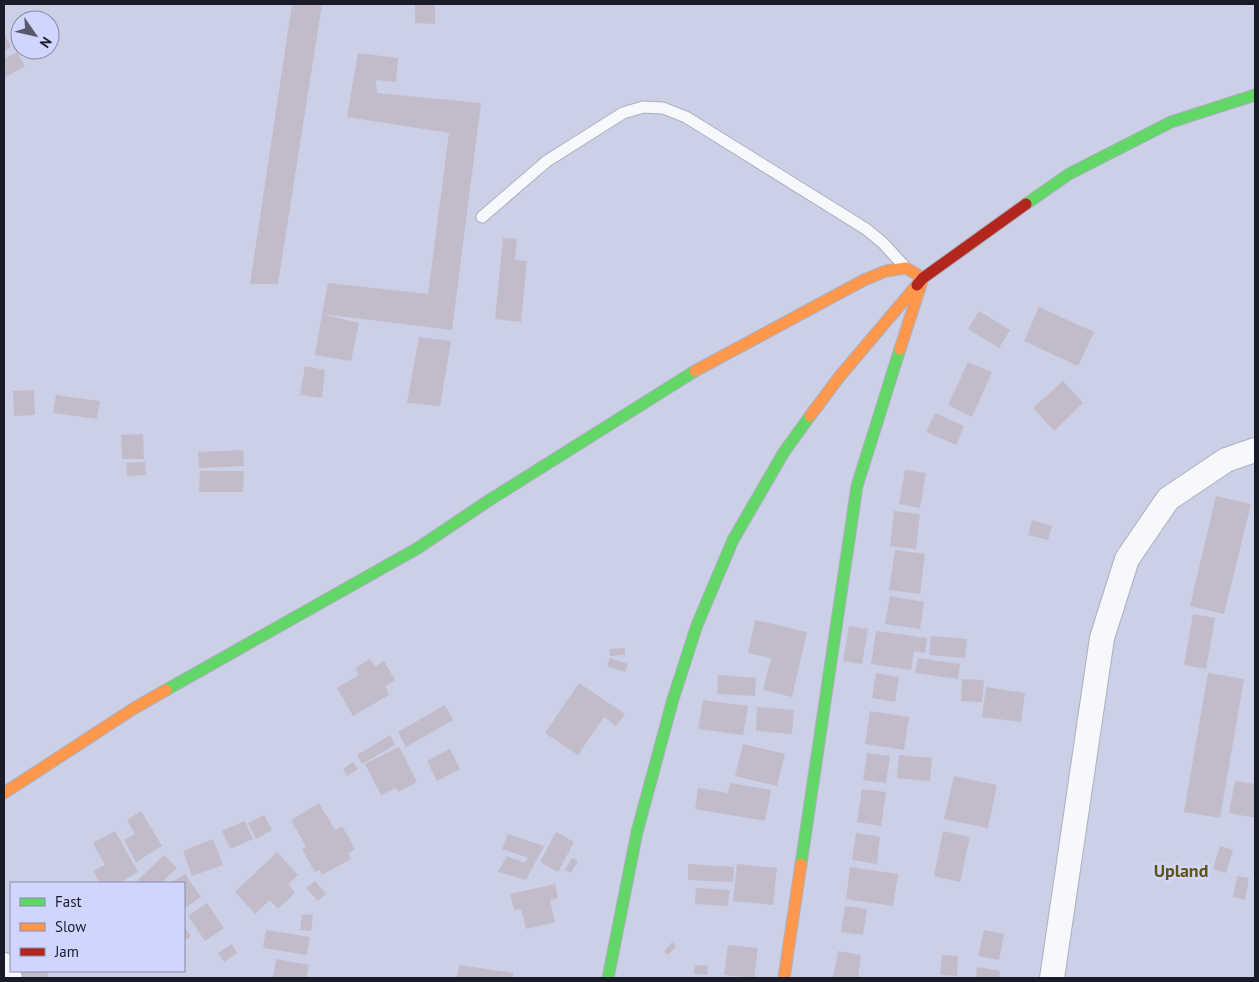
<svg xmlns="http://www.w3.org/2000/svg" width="1259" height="982" font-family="'PT Sans',sans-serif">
<rect width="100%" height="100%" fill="#ccd0e6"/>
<g fill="#c1bbca">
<path d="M 292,4 L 322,4 L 278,284 L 250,284 Z"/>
<path d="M 415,4 L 435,4 L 435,24 L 415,23 Z"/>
<path d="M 20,22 L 20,36 L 14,26 Z"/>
<path d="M 4,34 L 11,47 L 4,51 Z"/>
<path d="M 17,52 L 25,66 L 4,78 L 4,59 Z"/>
<path d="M 358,53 L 398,58 L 396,82 L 376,80 L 377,93 L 481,103 L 452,330 L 322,314 L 328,283 L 428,294 L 449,133 L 347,117 Z"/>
<path d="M 503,238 L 517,239 L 515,260 L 527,261 L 521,322 L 495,319 Z"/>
<path d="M 1039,307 L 1094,332 L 1078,366 L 1024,341 Z"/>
<path d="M 979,311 L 1010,330 L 999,348 L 968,329 Z"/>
<path d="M 322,314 L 359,323 L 351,361 L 315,355 Z"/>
<path d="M 419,337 L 451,341 L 440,406 L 407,403 Z"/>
<path d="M 968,362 L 992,372 L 972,417 L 948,405 Z"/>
<path d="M 305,366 L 325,370 L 322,398 L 300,395 Z"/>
<path d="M 1063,381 L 1083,403 L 1054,431 L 1033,408 Z"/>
<path d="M 34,390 L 35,415 L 14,416 L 13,391 Z"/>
<path d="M 56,395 L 100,401 L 97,419 L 53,413 Z"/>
<path d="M 935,413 L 964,426 L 956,445 L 926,432 Z"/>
<path d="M 143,434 L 144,459 L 122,459 L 121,435 Z"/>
<path d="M 243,450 L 244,466 L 199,468 L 198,452 Z"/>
<path d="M 145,462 L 146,475 L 127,476 L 126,463 Z"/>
<path d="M 905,470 L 926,473 L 920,508 L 899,504 Z"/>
<path d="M 200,471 L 244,471 L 243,492 L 199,492 Z"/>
<path d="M 1216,496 L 1251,504 L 1224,614 L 1190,606 Z"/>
<path d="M 894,511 L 920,514 L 916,549 L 890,546 Z"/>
<path d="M 1032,520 L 1052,526 L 1048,540 L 1028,535 Z"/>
<path d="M 895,550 L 925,554 L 920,594 L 889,590 Z"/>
<path d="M 890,596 L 924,602 L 920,629 L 885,624 Z"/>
<path d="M 1193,614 L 1215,618 L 1206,669 L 1184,665 Z"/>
<path d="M 755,620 L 807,632 L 792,697 L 763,690 L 771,658 L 748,653 Z"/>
<path d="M 849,626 L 868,629 L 862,664 L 843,661 Z"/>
<path d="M 876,631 L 927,638 L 925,653 L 914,651 L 911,670 L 871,664 Z"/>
<path d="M 931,636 L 967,639 L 965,658 L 929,655 Z"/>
<path d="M 625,648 L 625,655 L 610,656 L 609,649 Z"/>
<path d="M 610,658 L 628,664 L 625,672 L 607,666 Z"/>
<path d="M 918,658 L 960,664 L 958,679 L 915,673 Z"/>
<path d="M 370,659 L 375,667 L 384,661 L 395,680 L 385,686 L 389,695 L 353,716 L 337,688 L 359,675 L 355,668 Z"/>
<path d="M 876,673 L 899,677 L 895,702 L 872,698 Z"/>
<path d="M 1208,673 L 1244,679 L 1220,818 L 1184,812 Z"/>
<path d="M 718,675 L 756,678 L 755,696 L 717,694 Z"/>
<path d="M 962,679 L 984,680 L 982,702 L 961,701 Z"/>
<path d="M 579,683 L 625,714 L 616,726 L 604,717 L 578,755 L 545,733 Z"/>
<path d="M 986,687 L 1025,693 L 1021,722 L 982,717 Z"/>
<path d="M 703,700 L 748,706 L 743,735 L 698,729 Z"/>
<path d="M 445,705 L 453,720 L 406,747 L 398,732 Z"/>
<path d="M 757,707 L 794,710 L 792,734 L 756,731 Z"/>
<path d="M 870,711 L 909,717 L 904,750 L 865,744 Z"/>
<path d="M 390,735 L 395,745 L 362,764 L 357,755 Z"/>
<path d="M 743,744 L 785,754 L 777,786 L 735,776 Z"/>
<path d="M 399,747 L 417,782 L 398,792 L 396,788 L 381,795 L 365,764 Z"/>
<path d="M 450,749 L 460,769 L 437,781 L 427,761 Z"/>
<path d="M 867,753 L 890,756 L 886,783 L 863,780 Z"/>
<path d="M 899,755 L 932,758 L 930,781 L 897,778 Z"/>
<path d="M 353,762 L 358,769 L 347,776 L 343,769 Z"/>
<path d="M 954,776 L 997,785 L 988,828 L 944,819 Z"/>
<path d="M 1235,781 L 1255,784 L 1255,818 L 1229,813 Z"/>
<path d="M 730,783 L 771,790 L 765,821 L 695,809 L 698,788 L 728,793 Z"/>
<path d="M 862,789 L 886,792 L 881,826 L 857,822 Z"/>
<path d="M 319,803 L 335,830 L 342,826 L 355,849 L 348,853 L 351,859 L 322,875 L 320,870 L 315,872 L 302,849 L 306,847 L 291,820 Z"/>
<path d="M 141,811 L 162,846 L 136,862 L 124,840 L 135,834 L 127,820 Z"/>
<path d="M 264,815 L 272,830 L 256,839 L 248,823 Z"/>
<path d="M 245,821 L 253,839 L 230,849 L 222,831 Z"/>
<path d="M 115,831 L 138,872 L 119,883 L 100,883 L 93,871 L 105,865 L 93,843 Z"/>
<path d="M 943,831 L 970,837 L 960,882 L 934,876 Z"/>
<path d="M 556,832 L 574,842 L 558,872 L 540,862 Z"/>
<path d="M 856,833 L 880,837 L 877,864 L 852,860 Z"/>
<path d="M 508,834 L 544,846 L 526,880 L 498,872 L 507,856 L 525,863 L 528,858 L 502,849 Z"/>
<path d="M 213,839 L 223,865 L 192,876 L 183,851 Z"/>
<path d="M 1220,846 L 1233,850 L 1226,873 L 1213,869 Z"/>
<path d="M 277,852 L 298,875 L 288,884 L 295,893 L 278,909 L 270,900 L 255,914 L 235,892 Z"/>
<path d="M 164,855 L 177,868 L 161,883 L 135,883 Z"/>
<path d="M 572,858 L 578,861 L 571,873 L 565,870 Z"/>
<path d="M 688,864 L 734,867 L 733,882 L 688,880 Z"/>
<path d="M 737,864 L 777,868 L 773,905 L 733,901 Z"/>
<path d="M 850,867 L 898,874 L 893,906 L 846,899 Z"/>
<path d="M 185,874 L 201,897 L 184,909 L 184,883 L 171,883 Z"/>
<path d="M 1237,876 L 1249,878 L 1245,900 L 1233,897 Z"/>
<path d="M 315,881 L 326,894 L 318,901 L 306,888 Z"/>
<path d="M 555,884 L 558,898 L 550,900 L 555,922 L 526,929 L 521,909 L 514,910 L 510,894 Z"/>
<path d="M 696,888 L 730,890 L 728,906 L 695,904 Z"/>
<path d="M 207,903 L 224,928 L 205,941 L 188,916 Z"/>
<path d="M 845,906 L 867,909 L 863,935 L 841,932 Z"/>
<path d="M 302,914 L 313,915 L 311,931 L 300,930 Z"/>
<path d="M 184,926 L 191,936 L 184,942 Z"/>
<path d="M 266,930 L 310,937 L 307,955 L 263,948 Z"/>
<path d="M 984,930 L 1004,934 L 999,960 L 978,956 Z"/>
<path d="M 672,942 L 676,946 L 668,955 L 664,952 Z"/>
<path d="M 232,944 L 237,953 L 224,962 L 218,953 Z"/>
<path d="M 728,945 L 758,948 L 754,978 L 724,975 Z"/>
<path d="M 838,951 L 861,955 L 858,978 L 833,978 Z"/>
<path d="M 942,955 L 958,956 L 957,976 L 940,975 Z"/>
<path d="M 276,959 L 309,965 L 306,978 L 273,978 Z"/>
<path d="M 459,965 L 513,973 L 513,978 L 457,978 Z"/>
<path d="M 695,965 L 708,966 L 707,975 L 694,974 Z"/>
<path d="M 977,967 L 1000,971 L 999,978 L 976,978 Z"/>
<path d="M 16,971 L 46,971 L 50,978 L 20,978 Z"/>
</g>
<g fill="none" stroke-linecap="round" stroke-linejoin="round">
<g stroke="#acafc0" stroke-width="13">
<path id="lane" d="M 482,217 L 547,161 L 623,113 L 643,107 L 663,108 L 686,117 L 866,229 L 883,243 L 905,267"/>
</g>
<g stroke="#acafc0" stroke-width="26">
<g id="street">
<path d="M 4,965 L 10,978"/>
<path d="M 1052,978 L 1102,638 L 1127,559 L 1168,499 L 1226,460 L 1255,450"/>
</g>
</g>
<g stroke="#acafc0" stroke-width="13">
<g id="fast">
<path d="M 1026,204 L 1069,174 L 1171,122 L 1255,95"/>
<path d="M 166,690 L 418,548 L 488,501 L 695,371"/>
<path d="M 801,864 L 857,486 L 900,349"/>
<path d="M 608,978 L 637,832 L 673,699 L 697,625 L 733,540 L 784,452 L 810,416"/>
</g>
</g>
<g stroke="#acafc0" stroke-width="13">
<g id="slow">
<path d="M 695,371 L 864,280 L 886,271 L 906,268 L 923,278 L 900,349"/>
<path d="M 810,416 L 840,376 L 917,285"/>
<path d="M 4,793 L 133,709 L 166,690"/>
<path d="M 784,978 L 801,864"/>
</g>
</g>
<g stroke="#acafc0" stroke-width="13">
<path id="jam" d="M 917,285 L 923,278 L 1026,204"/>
</g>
<use href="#lane" stroke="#f7f8fb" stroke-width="11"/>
<use href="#street" stroke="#f7f8fb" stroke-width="24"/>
<use href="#fast" stroke="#63d668" stroke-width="11"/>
<use href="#slow" stroke="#ff974d" stroke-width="11"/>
<use href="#jam" stroke="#b3261e" stroke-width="11"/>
</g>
<g text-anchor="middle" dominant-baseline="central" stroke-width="5" stroke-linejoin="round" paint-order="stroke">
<g font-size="18" font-weight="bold" fill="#5f5315" stroke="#cfd5fe">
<text x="1181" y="870">Upland</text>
</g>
</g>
<rect width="1259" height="982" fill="none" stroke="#191b29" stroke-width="10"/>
<rect x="10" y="882" width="175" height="90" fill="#cfd5fe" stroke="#868ba9"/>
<rect x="20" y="898" width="25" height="8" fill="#63d668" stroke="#868ba9"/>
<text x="55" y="907" font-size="15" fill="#191b29">Fast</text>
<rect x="20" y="923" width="25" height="8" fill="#ff974d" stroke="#868ba9"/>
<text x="55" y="932" font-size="15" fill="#191b29">Slow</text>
<rect x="20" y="948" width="25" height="8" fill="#b3261e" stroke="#868ba9"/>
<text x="55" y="957" font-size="15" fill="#191b29">Jam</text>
<g transform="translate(35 35) rotate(124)"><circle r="24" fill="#cfd5fe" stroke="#868ba9"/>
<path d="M0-4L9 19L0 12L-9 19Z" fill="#585a6b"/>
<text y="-8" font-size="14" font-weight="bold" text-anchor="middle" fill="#191b29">N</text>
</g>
</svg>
